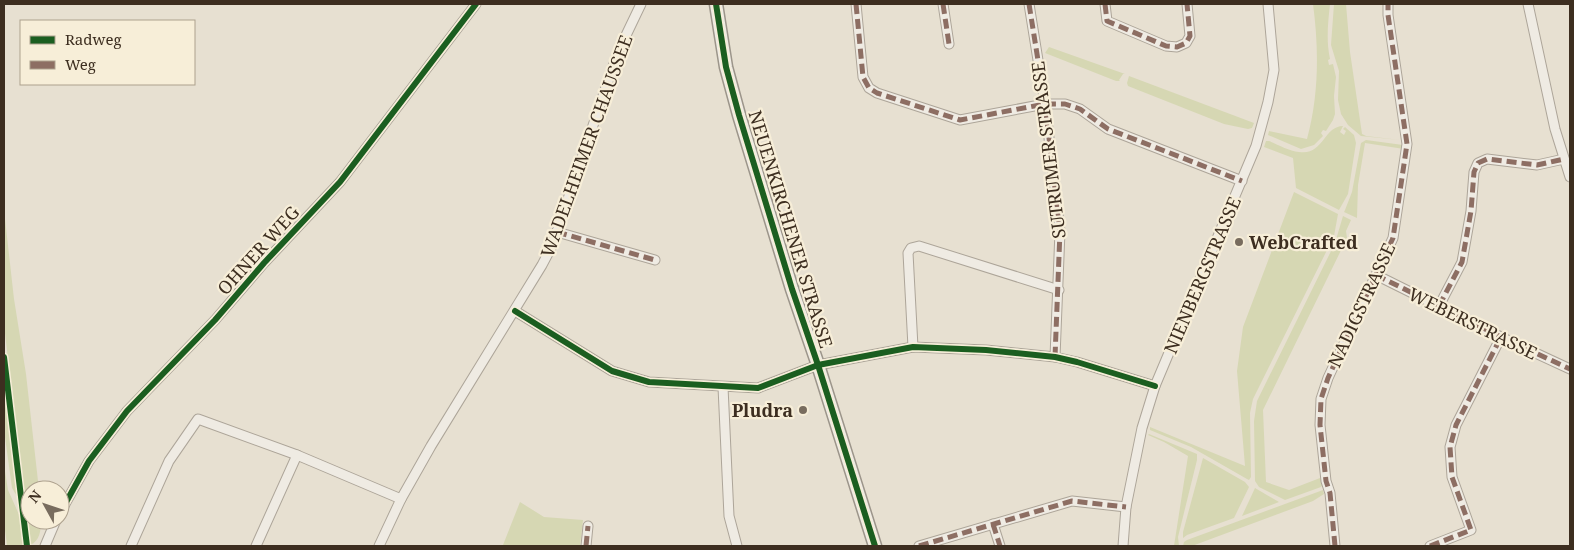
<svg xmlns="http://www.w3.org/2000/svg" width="1574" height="550" font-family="'Noto Serif',serif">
<rect width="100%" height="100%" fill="#e7e0d1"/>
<g fill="#d6d7b3">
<path d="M 1313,4 L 1330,4 C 1328,23 1326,40 1330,59 L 1328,60 L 1329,65 L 1333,64 L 1336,77 L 1334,96 L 1335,114 L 1333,120 L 1326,131 L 1323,130 L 1321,133 L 1323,136 L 1314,145 L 1301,149 L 1268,135 L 1269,131 L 1307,139 C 1319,95 1319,49 1313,4 Z"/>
<path d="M 1334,4 L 1346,4 L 1350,52 L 1362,134 L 1366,136 L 1400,140 L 1361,136 L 1348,125 L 1341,114 L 1338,100 L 1339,71 L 1331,45 Z"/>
<path d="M 1049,47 L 1125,74 L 1123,74 L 1119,80 L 1120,81 L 1116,81 L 1045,53 Z"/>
<path d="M 1129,76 L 1254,123 L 1252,128 L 1248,129 L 1224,124 L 1133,88 L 1128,86 L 1127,83 Z"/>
<path d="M 1343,126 L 1340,132 L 1344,135 L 1346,131 L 1343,129 L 1345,127 L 1354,135 L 1356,143 L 1348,194 L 1339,210 L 1296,188 L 1293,158 L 1264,147 L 1266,141 L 1269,141 C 1279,145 1289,151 1299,152 C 1323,156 1324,126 1343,126 Z"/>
<path d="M 1366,140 L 1403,145 L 1404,149 L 1365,143 L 1358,185 L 1357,218 L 1344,212 L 1345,210 L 1352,192 L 1361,143 Z"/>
<path d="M 1294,192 L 1338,214 L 1334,236 L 1253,399 L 1250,413 L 1251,477 L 1249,480 L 1247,479 L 1191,447 L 1150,430 L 1150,427 L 1245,466 L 1237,371 L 1243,327 Z"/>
<path d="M 4,210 L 14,299 L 26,374 L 39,490 L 30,490 L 30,520 L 41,520 C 41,530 40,541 30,545 L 4,325 Z"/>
<path d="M 1343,216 L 1351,220 L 1346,231 L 1347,238 L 1263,410 L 1266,482 L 1289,490 L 1320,478 L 1323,484 L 1321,487 L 1285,500 L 1259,487 L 1255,481 L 1254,421 L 1257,401 L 1335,243 Z"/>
<path d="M 4,375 L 20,501 L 12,488 L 4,430 Z"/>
<path d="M 1149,434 L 1197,454 L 1197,460 L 1178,537 L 1179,546 L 1174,546 L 1188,456 L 1164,442 L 1148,435 Z"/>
<path d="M 1203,458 L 1245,482 L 1249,487 L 1234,518 L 1187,535 L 1183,538 L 1183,532 Z"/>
<path d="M 4,465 L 8,490 L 21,519 L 24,545 L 7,545 L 4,523 Z"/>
<path d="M 1255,488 L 1279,502 L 1242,516 Z"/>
<path d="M 1323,490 L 1324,494 L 1313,501 L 1192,546 L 1183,546 L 1184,542 L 1187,540 Z"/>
<path d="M 520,502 L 544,517 L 583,520 L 580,546 L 504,546 L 503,545 Z"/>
</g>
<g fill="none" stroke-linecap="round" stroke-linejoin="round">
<g stroke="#ada599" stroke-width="11">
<g id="street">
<path d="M 856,4 L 863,77 L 869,88 L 877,93 L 960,120 L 1045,104 L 1065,104 L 1080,109 L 1108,129 L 1242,181"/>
<path d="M 943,4 L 949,44"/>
<path d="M 1029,4 L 1045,104 L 1060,231 L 1055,357"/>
<path d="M 1105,4 L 1107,21 L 1166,46 L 1177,47 L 1186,43 L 1190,36 L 1187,4"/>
<path d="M 1528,4 L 1555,129 L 1570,177"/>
<path d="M 557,232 L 655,260"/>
<path d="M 1376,275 L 1501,337 L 1570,369"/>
<path d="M 1439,306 L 1462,262 L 1471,211 L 1474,172 L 1478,163 L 1487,159 L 1537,165 L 1564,159"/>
<path d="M 515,311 L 612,371 L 649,382 L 758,388 L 818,365 L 913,347 L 986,350 L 1055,357 L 1077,362 L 1155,386"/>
<path d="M 913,347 L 908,253 L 911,248 L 919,246 L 1059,290"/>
<path d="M 723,387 L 729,516 L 737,546"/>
<path d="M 60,513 L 89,461 L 127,411 L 215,320 L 264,263 L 340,182 L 476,4"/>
<path d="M 993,524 L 1000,546"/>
<path d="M 45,546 L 56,520"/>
<path d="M 131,546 L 169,461 L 198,419 L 297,455"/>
<path d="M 256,546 L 297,455 L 401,499"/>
<path d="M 379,546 L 401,499 L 431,446 L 542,265 L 552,246 L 618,52 L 641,4"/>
<path d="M 586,546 L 588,526"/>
<path d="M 919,546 L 1072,501 L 1126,507"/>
<path d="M 1123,546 L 1126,507 L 1142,428 L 1155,386 L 1256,146 L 1268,102 L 1274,70 L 1268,4"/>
<path d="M 1335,546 L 1330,493 L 1326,481 L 1320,425 L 1321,399 L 1328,378 L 1393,238 L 1407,144 L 1388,15 L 1388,4"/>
<path d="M 1430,546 L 1471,530 L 1452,477 L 1450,447 L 1456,425 L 1501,337"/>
</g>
</g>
<g stroke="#9c958a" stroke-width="15">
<path id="secondary" d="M 716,4 L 726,67 L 739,115 L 792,289 L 818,365 L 875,546"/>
</g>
<use href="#street" stroke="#efebe3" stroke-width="9"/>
<use href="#secondary" stroke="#efebe3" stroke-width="12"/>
<g stroke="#8d6e63" stroke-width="5" stroke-dasharray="10 5" stroke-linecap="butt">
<path d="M 856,4 L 863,77 L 869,88 L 877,93 L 960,120 L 1045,104 L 1065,104 L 1080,109 L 1108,129 L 1242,181"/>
<path d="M 943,4 L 949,44"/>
<path d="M 1029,4 L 1045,104 L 1060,231 L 1055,357"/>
<path d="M 1105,4 L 1107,21 L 1166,46 L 1177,47 L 1186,43 L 1190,36 L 1187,4"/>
<path d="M 557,232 L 655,260"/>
<path d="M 1376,275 L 1501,337 L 1570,369"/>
<path d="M 1439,306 L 1462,262 L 1471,211 L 1474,172 L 1478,163 L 1487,159 L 1537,165 L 1564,159"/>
<path d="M 993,524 L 1000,546"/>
<path d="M 586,546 L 588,526"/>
<path d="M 919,546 L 1072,501 L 1126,507"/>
<path d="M 1335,546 L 1330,493 L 1326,481 L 1320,425 L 1321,399 L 1328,378 L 1393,238 L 1407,144 L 1388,15 L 1388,4"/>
<path d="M 1430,546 L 1471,530 L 1452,477 L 1450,447 L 1456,425 L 1501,337"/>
</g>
<g stroke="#f7eed8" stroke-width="9">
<g id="cycleway">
<path d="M 716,4 L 726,67 L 739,115 L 792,289 L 818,365 L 875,546"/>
<path d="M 515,311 L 612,371 L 649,382 L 758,388 L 818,365 L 913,347 L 986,350 L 1055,357 L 1077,362 L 1155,386"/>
<path d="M 4,357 L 27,546"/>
<path d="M 60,513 L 89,461 L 127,411 L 215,320 L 264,263 L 340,182 L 476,4"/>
</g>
</g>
<use href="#cycleway" stroke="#1b5e20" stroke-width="6"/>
</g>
<g fill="#786c5e" stroke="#f7eed8" stroke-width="2">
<circle cx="1239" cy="242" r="5"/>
<circle cx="803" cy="410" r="5"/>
</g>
<g text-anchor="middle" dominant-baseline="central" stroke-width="4.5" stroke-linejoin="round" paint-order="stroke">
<g font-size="18" fill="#3d2e20" stroke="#f7eed8">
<text transform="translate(586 146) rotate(-70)">WADELHEIMER CHAUSSEE</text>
<text transform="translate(1048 150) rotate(-97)">SUTRUMER STRASSE</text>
<text transform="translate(791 229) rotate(73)">NEUENKIRCHENER STRASSE</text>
<text transform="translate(258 250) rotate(-48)">OHNER WEG</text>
<text transform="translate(1202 275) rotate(-67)">NIENBERGSTRASSE</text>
<text transform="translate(1361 305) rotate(-65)">NADIGSTRASSE</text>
<text transform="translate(1473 323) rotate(26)">WEBERSTRASSE</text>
</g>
<g font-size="18" font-weight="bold" fill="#3d2e20" stroke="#f7eed8" text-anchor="start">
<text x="1249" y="242">WebCrafted</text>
<text x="793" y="410" text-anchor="end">Pludra</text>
</g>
</g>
<rect width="1574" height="550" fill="none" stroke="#3d2e20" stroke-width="10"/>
<rect x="20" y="20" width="175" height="65" fill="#f7eed8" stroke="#ada18e"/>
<rect x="30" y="36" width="25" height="8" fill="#1b5e20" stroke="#ada18e"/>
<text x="65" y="45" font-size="15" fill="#3d2e20">Radweg</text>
<rect x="30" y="61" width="25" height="8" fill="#8d6e63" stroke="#ada18e"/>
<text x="65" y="70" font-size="15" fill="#3d2e20">Weg</text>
<g transform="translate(45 505) rotate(310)"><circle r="24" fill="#f7eed8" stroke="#ada18e"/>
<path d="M0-4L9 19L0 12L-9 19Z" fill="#786c5e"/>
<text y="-8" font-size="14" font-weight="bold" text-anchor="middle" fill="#3d2e20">N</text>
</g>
</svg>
